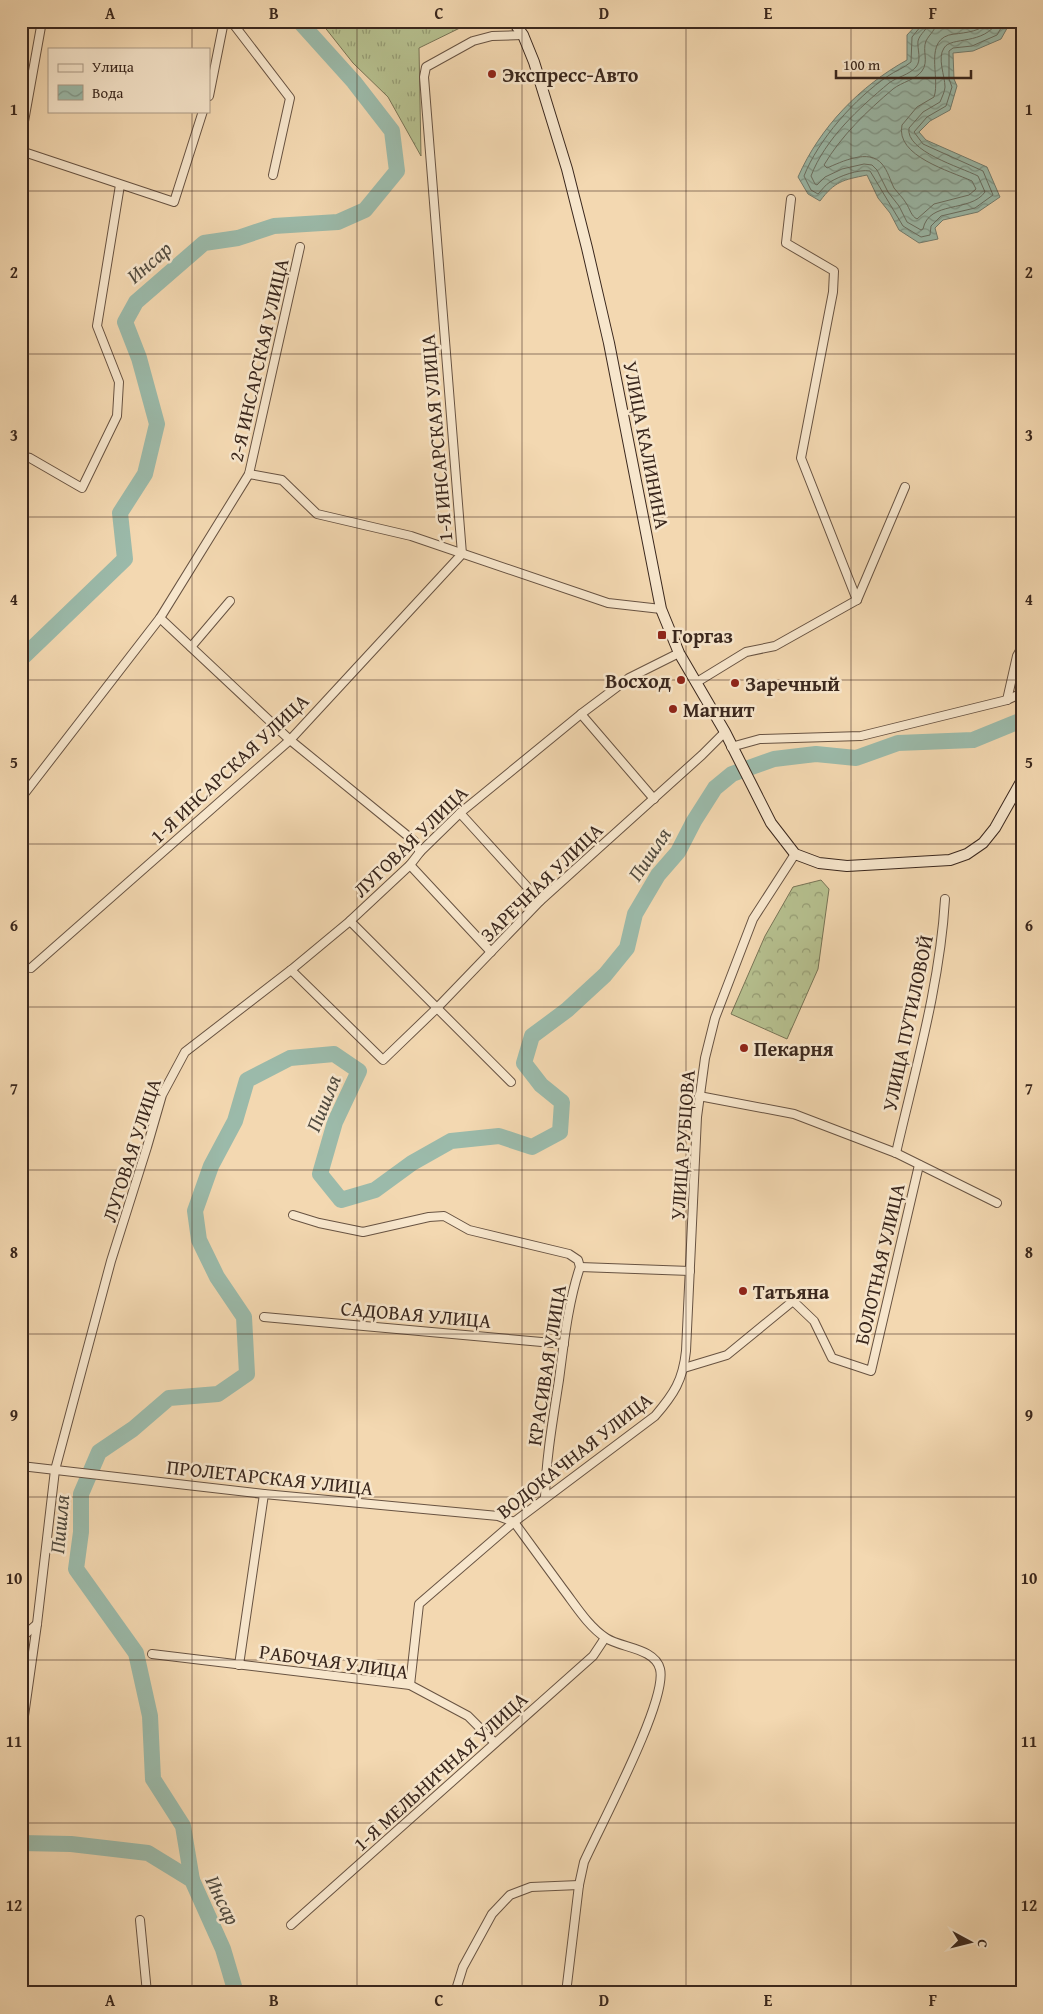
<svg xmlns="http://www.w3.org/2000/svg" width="1043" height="2014" font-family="'Gentium Book Plus',serif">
<defs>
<pattern id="grass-tufts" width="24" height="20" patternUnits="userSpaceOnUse" patternTransform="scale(1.25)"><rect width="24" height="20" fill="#b6c08f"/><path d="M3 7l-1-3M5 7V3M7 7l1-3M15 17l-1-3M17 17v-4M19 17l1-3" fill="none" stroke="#959c74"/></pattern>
<pattern id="forest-crowns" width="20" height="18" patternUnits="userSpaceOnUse" patternTransform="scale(1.25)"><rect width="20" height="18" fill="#b6c08f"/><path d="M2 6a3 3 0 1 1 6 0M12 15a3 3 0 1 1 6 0" fill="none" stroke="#959c74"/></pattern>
<pattern id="water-waves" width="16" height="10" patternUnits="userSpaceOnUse" patternTransform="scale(1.25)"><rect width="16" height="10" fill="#9bbaaa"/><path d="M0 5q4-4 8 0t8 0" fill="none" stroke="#7f978a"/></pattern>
</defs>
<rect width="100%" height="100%" fill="#f3d8b1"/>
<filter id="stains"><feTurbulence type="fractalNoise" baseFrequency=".004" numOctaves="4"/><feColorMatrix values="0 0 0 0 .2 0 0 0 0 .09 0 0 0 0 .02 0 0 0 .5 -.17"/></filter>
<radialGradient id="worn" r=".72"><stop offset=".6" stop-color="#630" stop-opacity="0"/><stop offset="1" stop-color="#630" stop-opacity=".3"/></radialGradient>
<path fill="url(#grass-tufts)" stroke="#787456" d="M 318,21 L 466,21 L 466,25 L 419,48 L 421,156 L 388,97 L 353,63 L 323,25 Z"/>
<path fill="url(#forest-crowns)" stroke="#787456" d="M 821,880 L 829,889 L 818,969 L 787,1039 L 731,1014 L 765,936 L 793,887 Z"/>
<path fill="url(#water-waves)" stroke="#747f72" d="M 920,21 L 1010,21 L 1010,23 L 1001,39 L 973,51 L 953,53 L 954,79 L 957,86 L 950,110 L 930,121 L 919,132 L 926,140 L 987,167 L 1000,197 L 978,212 L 943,220 L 935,228 L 938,239 L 919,243 L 899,230 L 890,213 L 878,198 L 867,175 C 843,180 835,181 820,201 L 808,194 L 798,177 C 820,127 860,86 907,60 L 907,35 Z"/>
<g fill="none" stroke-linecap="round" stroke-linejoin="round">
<g stroke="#6a7064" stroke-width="1">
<path d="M 922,21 L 921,26 L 912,37 L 911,62 C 904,68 895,71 888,76 C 855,98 818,140 804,176 L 811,190 L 818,194 C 822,190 825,185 830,182 C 840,176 858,169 870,171 L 903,226 L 921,237 L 930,235 L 931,226 L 941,216 L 975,208 L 993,195 L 983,171 L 923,144 L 914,132 L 927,117 L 946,106 L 952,87 L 949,79 L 949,51 L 953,48 L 972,46 L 997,35 L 1005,21"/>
<path d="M 929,21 C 928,30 920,33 918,41 C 917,49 922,60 916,67 C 909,75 897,77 889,83 C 859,108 825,139 811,176 L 815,184 L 817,185 L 825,177 L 842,169 L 864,164 L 872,165 L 877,170 L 888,192 L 899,206 L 907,222 L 921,230 L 923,229 C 929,200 970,213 985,192 L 978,176 C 960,167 905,151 909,128 L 923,112 L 940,102 C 942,97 945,91 945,87 C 945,76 937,58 944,48 C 951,36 984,46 998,21"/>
<path d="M 936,21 C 936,31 930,33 926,41 C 922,51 929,61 922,71 C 915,80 902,82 893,89 C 867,111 841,136 824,165 L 827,168 C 841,162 869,148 882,164 C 888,171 890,180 894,188 C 898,193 903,198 906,203 C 910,209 911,216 917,219 L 934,204 L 969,195 L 976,189 L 972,181 C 950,171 895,156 902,125 L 917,107 L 934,97 C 941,77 922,38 954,34 C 965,33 983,31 989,21"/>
</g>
<g stroke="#9bbaaa" stroke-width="16">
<path d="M 21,659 L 125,559 L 120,513 L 145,474 L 157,424 L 139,358 L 125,322 L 136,302 L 204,243 L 238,238 L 274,226 L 338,222 L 365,210 L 397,171 L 392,131 L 354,82 L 299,21"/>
<path d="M 21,1843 L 71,1844 L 148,1853 L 192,1880 L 223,1949 L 236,1993"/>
<path d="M 192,1880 L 183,1826 L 153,1779 L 150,1716 L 136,1653 L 76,1569 L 81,1532 L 81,1494 L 99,1452 L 133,1429 L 169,1398 L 218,1394 L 247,1374 L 244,1317 L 217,1277 L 199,1240 L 195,1211 L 211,1166 L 235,1121 L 247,1080 L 290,1058 L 334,1054 L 359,1071 L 335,1122 L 320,1174 L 341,1200 L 375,1190 L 412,1163 L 451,1141 L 499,1136 L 532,1147 L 560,1132 L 562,1102 L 541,1085 L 524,1063 L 532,1036 L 567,1010 L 605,975 L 627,948 L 635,914 L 658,875 L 678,852 L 694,821 L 715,788 L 732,774 L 774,759 L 816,754 L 856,758 L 898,743 L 973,740 L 1022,720"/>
</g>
<g stroke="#685342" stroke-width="10">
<g id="minor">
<path d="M 231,21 L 290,98 L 273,175"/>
<path d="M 209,96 L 224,21"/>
<path d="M 21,138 L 42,21"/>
<path d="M 21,151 L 174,202 L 203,111"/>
<path d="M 21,456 L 30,458 L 82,488 L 117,416 L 119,382 L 97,326 L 120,185"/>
<path d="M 249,474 L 282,480 L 317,514 L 411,536 L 608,603 L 661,609"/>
<path d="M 857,600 L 905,487"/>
<path d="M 160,618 L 290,740 L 414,841 L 420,852"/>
<path d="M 191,647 L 230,601"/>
<path d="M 697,682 L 746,652 L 775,646 L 857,600 L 801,458 L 833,292 L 834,271 L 786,243 L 791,199"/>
<path d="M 1007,700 L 1017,656 L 1022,647"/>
<path d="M 581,714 L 654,799"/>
<path d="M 731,747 L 760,739 L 861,736 L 1007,700 L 1022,693"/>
<path d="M 21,798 L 160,618 L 249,474 L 300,247"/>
<path d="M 460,813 L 540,901"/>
<path d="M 410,865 L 491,952"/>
<path d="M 350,921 L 511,1082"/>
<path d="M 31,968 L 290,740 L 462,554 L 424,77 L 426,67 L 473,41 L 492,36 L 523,35"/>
<path d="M 291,970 L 383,1060 L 437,1008 L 540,901 L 702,755 L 725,732"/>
<path d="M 699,1096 L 794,1114 L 896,1153 L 997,1203"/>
<path d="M 896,1153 C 915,1070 940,985 945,899"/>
<path d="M 293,1215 L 319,1223 L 363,1232 L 429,1217 L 444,1216 L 469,1230 L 569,1254 L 578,1260 L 580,1267"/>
<path d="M 580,1267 L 690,1271"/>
<path d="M 264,1317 L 564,1344"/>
<path d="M 684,1368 L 727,1355 L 793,1301 L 814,1321 L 832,1358 L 871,1371 L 919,1165"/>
<path d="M 21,1466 L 264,1494 L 498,1516 L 514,1522"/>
<path d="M 545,1498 C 546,1458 553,1419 559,1380 C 564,1342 568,1303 580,1267"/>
<path d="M 514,1522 C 530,1544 547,1567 563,1589 C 576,1606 588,1626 606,1638 C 621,1648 655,1648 660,1669 C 668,1700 600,1826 584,1862 L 579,1885 L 566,1993"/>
<path d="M 21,1638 L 37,1624"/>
<path d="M 152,1654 L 410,1685 L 468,1716 L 495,1743"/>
<path d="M 239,1665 L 264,1494"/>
<path d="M 410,1685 L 419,1604 L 514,1522 L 655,1416 C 674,1394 683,1380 686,1351 L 697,1117 L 705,1058 L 715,1018 L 753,919 L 795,854"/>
<path d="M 21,1737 L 37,1624 L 55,1470 L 111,1261 L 147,1147 L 162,1095 L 185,1052 L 291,970 L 350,921 L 410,865 L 420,852 L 460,813 L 581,714 L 629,678 L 679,653"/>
<path d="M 140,1920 L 147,1993"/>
<path d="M 291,1925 L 593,1656 L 605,1638"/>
<path d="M 455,1993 L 463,1967 L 492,1914 L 510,1895 L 531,1887 L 579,1885"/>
</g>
</g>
<g stroke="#3a271d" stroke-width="12">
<path id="secondary" d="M 513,21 L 523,35 L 534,62 L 567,169 L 587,248 L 609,343 L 661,609 L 679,653 L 725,732 L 771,823 L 795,854 L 819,863 L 847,866 L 950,860 L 967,854 L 983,843 L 995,828 L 1022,780"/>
</g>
<use href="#minor" stroke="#f7e6cc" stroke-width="8"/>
<use href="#secondary" stroke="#f7e6cc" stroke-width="10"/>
</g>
<path fill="none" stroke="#3a271d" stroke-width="1" stroke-opacity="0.55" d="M 192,21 L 192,49M 357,21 L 357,1993M 522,21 L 522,1993M 686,21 L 686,1993M 851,21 L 851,1993M 192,111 L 192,1993M 21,191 L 1022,191M 21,354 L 1022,354M 21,517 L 1022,517M 21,680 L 1022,680M 21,844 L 1022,844M 21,1007 L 1022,1007M 21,1170 L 1022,1170M 21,1334 L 1022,1334M 21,1497 L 1022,1497M 21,1660 L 1022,1660M 21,1823 L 1022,1823"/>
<g fill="#8f2418" stroke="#f7e6cc" stroke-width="2">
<circle cx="492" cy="74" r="5"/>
<rect x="657" y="630" width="10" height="10" rx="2.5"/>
<circle cx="681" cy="680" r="5"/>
<circle cx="735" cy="683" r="5"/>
<circle cx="673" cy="709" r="5"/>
<circle cx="744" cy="1048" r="5"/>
<circle cx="743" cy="1291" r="5"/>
</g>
<g text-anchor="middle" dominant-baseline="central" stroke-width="5" stroke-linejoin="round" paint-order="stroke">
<g font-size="20" font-weight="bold" fill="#3a271d" stroke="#f7e6cc" text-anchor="start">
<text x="502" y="74">Экспресс-Авто</text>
<text x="672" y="635">Горгаз</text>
<text x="671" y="680" text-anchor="end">Восход</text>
<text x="745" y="683">Заречный</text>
<text x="683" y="709">Магнит</text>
<text x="754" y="1048">Пекарня</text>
<text x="753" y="1291">Татьяна</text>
</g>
<g font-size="20" fill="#3a271d" stroke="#f7e6cc">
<text transform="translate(258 360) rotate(-77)">2-Я ИНСАРСКАЯ УЛИЦА</text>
<text transform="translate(436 438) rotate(-95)">1-Я ИНСАРСКАЯ УЛИЦА</text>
<text transform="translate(647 445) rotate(79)">УЛИЦА КАЛИНИНА</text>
<text transform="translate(229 768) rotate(-43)">1-Я ИНСАРСКАЯ УЛИЦА</text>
<text transform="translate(410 841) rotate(-44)">ЛУГОВАЯ УЛИЦА</text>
<text transform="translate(541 882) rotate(-44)">ЗАРЕЧНАЯ УЛИЦА</text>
<text transform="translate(907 1023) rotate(-78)">УЛИЦА ПУТИЛОВОЙ</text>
<text transform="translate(682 1145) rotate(-86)">УЛИЦА РУБЦОВА</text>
<text transform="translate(131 1150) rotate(-72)">ЛУГОВАЯ УЛИЦА</text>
<text transform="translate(879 1264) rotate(-77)">БОЛОТНАЯ УЛИЦА</text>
<text transform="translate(416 1314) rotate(5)">САДОВАЯ УЛИЦА</text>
<text transform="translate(546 1365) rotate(-81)">КРАСИВАЯ УЛИЦА</text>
<text transform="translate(574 1455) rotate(-38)">ВОДОКАЧНАЯ УЛИЦА</text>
<text transform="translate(270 1477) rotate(6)">ПРОЛЕТАРСКАЯ УЛИЦА</text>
<text transform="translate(334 1661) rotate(8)">РАБОЧАЯ УЛИЦА</text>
<text transform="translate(440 1771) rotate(-42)">1-Я МЕЛЬНИЧНАЯ УЛИЦА</text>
</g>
<g font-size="21" font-style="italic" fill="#524c40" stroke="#f7e6cc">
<text transform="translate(149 262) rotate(-41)">Инсар</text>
<text transform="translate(649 854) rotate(-56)">Пишля</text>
<text transform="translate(323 1103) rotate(-68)">Пишля</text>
<text transform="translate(59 1524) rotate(-85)">Пишля</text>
<text transform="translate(223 1900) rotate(64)">Инсар</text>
</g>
</g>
<rect width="1043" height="2014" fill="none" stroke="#f3d8b1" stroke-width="55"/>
<rect x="48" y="48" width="162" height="65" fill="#f7e6cc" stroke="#ab9a86"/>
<rect x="58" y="64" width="25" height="8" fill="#f7e6cc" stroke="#ab9a86"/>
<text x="92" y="72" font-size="15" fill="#3a271d">Улица</text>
<rect x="58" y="85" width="25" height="15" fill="url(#water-waves)" stroke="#ab9a86"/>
<text x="92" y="98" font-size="15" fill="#3a271d">Вода</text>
<g transform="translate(970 1942) rotate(97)" stroke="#f7e6cc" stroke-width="4" paint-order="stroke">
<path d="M0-4L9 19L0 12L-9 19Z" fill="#3a271d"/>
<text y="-8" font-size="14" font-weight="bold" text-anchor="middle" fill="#3a271d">С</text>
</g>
<path d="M836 70v8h135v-8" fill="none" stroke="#3a271d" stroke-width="2.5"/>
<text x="843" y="70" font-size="15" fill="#3a271d" stroke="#f7e6cc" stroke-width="4" paint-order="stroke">100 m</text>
<rect x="28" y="28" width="988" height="1958" fill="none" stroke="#3a271d" stroke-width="2"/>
<g font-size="16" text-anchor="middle" font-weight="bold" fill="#3a271d">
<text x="110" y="19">A</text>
<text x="274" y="19">B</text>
<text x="439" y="19">C</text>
<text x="604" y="19">D</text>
<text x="768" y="19">E</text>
<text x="933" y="19">F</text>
<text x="14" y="115">1</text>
<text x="1029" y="115">1</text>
<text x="14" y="278">2</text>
<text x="1029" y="278">2</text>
<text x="14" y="441">3</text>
<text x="1029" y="441">3</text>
<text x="14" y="605">4</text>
<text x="1029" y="605">4</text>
<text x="14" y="768">5</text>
<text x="1029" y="768">5</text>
<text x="14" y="931">6</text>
<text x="1029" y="931">6</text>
<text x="14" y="1094">7</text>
<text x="1029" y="1094">7</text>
<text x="14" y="1258">8</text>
<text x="1029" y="1258">8</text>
<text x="14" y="1421">9</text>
<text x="1029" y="1421">9</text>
<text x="14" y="1584">10</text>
<text x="1029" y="1584">10</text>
<text x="14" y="1747">11</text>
<text x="1029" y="1747">11</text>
<text x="14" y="1911">12</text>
<text x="1029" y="1911">12</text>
<text x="110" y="2006">A</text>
<text x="274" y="2006">B</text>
<text x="439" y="2006">C</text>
<text x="604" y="2006">D</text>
<text x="768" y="2006">E</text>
<text x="933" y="2006">F</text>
</g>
<rect width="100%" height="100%" filter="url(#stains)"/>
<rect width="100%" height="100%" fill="url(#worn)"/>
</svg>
